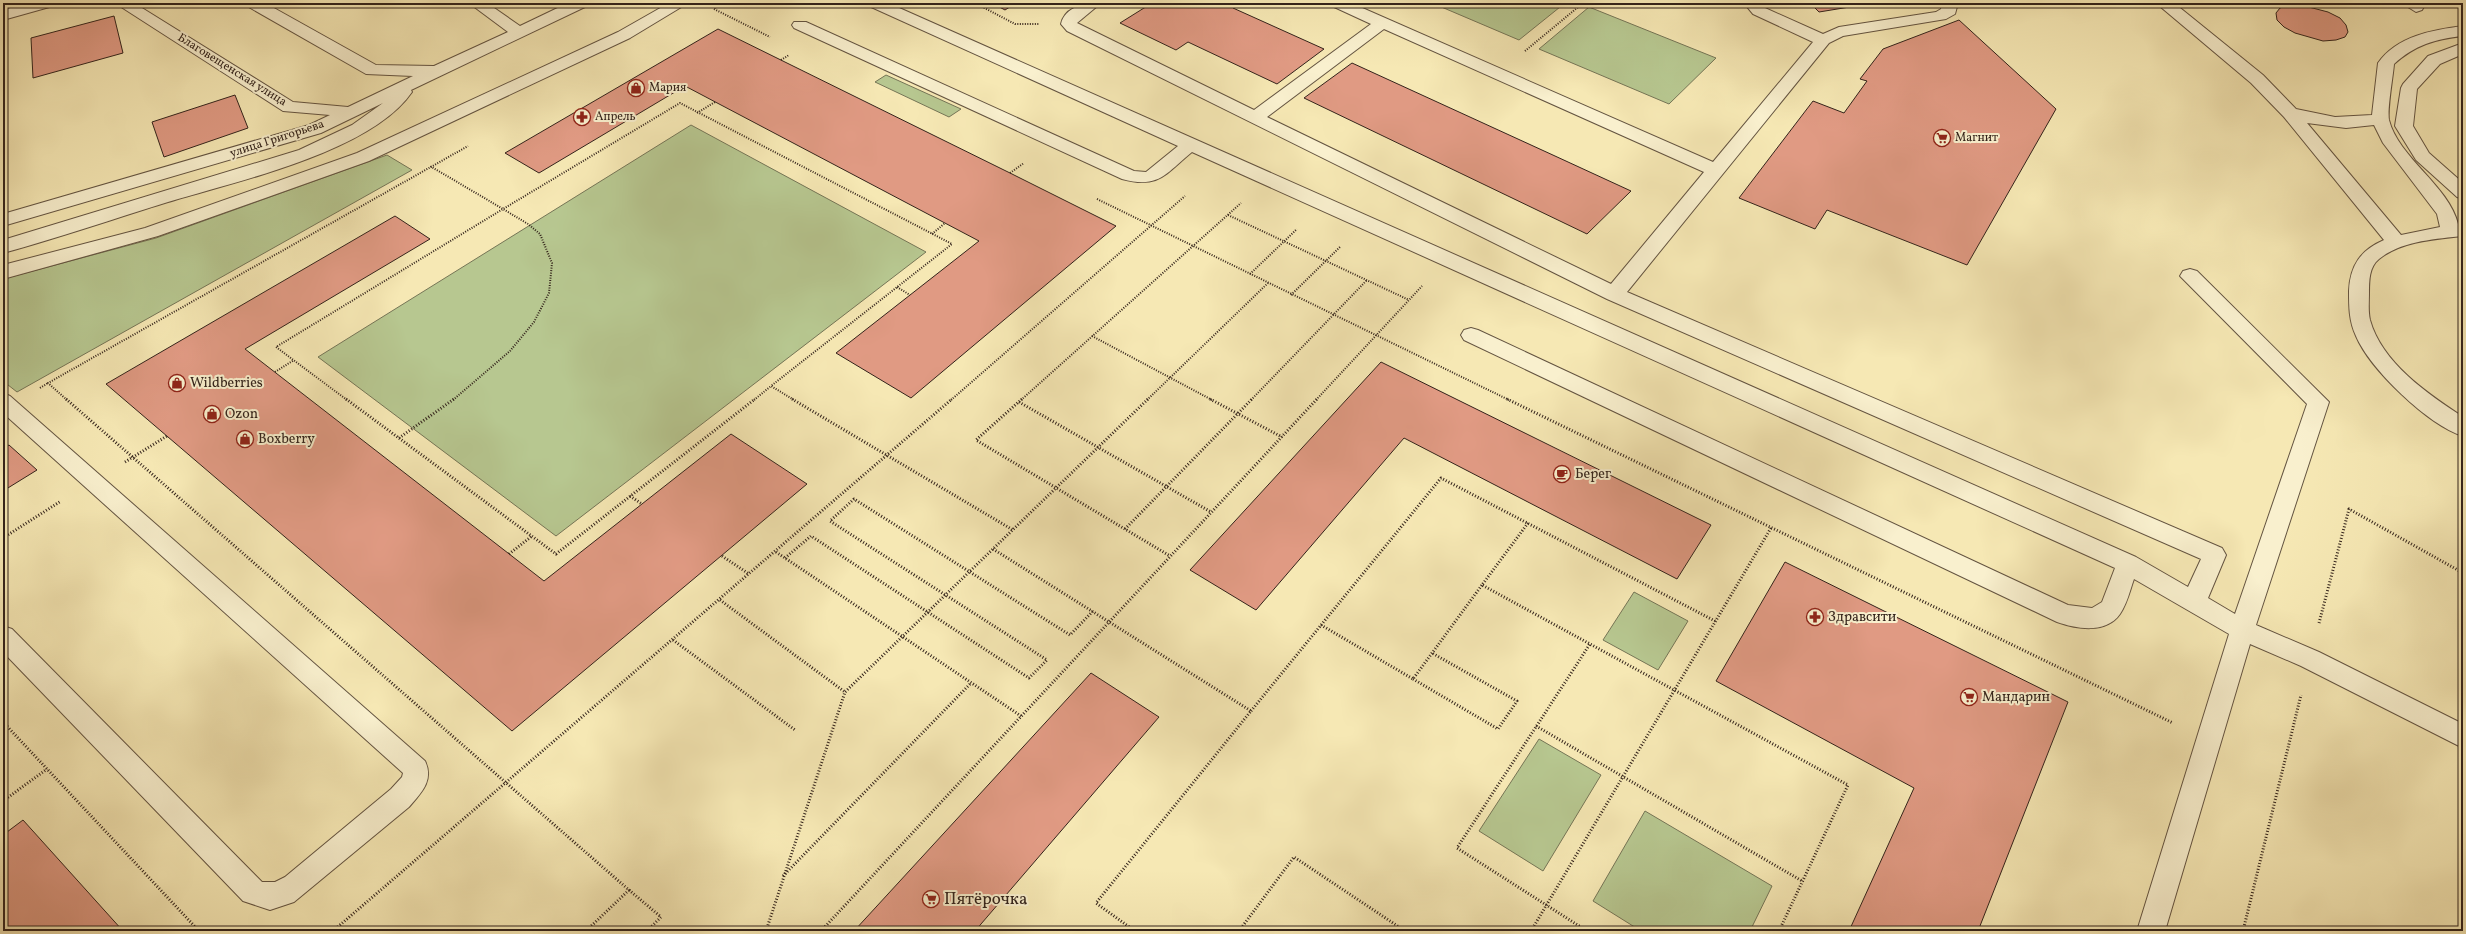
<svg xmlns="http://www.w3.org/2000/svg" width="2466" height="934" font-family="Vollkorn,serif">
<rect width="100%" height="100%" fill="#f6e8b4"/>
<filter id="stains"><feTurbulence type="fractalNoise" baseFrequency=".005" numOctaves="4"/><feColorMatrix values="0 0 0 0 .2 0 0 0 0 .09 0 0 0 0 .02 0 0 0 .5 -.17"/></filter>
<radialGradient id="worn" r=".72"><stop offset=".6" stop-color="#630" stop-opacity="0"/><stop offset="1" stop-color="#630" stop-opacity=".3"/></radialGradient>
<g fill="#b7c790" stroke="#757556">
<path d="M 1432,3 L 1565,3 L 1519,40 Z"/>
<path d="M 1589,7 L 1716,58 L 1669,104 L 1539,49 Z"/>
<path d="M 886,75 L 961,109 L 949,117 L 875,82 Z"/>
<path d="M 691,125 L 926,252 L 556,536 L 318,357 Z"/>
<path d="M 387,155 L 412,170 L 17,392 L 3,381 L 3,279 L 156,238 Z"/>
<path d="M 1634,592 L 1688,621 L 1658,670 L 1603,640 Z"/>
<path d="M 1539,739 L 1601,775 L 1543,871 L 1479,831 Z"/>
<path d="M 1645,811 L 1772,886 L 1750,931 L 1641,931 L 1593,901 Z"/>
</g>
<g fill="#e09a83" stroke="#33231b">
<path d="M 992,3 L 1016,3 L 1005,10 Z"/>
<path d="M 1152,3 L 1241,3 L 1233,8 L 1324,49 L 1277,84 L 1188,42 L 1176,50 L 1120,23 Z"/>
<path d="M 1810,3 L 1874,3 L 1819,12 Z"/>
<path d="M 2289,5 L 2301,5 L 2328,12 L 2340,18 L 2346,25 L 2348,32 L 2345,37 L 2336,40 L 2323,41 L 2295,33 L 2284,27 L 2277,20 L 2276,13 L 2280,8 Z"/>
<path d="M 114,16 L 123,53 L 33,78 L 31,38 Z"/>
<path d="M 1959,20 L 2056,109 L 1967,265 L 1827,210 L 1815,229 L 1739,198 L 1813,101 L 1844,113 L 1867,81 L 1860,79 L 1883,49 Z"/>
<path d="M 718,29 L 1010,173 L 1116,226 L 911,398 L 836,353 L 979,241 L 685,86 L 539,173 L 505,153 Z"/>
<path d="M 1352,63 L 1555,156 L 1631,191 L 1587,234 L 1304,98 Z"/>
<path d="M 235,95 L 248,128 L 164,157 L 152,122 Z"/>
<path d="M 395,216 L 430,239 L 245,349 L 544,581 L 731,434 L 807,484 L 512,731 L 106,384 Z"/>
<path d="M 1381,362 L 1711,525 L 1677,579 L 1404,438 L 1256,610 L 1190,570 Z"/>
<path d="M 9,445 L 37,470 L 3,491 L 3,448 Z"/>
<path d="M 1785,562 L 2068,702 L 1978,931 L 1849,931 L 1914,788 L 1716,681 Z"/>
<path d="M 1091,673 L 1159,717 L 975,931 L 854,931 Z"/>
<path d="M 23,820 L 123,931 L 3,931 L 3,835 Z"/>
</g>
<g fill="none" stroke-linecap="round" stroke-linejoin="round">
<g stroke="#645441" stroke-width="2">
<g id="minor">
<path d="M 29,3 L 55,3 L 53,6 L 3,20 L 3,10 Z"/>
<path d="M 115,3 L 134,3 L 293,102 L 348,107 L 413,76 L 366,74 L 247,6 L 245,3 L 265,3 L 376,65 L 434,66 L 508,32 L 469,3 L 487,3 L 520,26 L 568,3 L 589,3 L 587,6 L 411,90 L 412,92 C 371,152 237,181 168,202 C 113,219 58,238 3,253 L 3,240 L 299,150 L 352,125 L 383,103 L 321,133 L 3,226 L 3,214 L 309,125 L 330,115 L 283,111 Z"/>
<path d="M 669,3 L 688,3 L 630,38 L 369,161 L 158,236 L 3,279 L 3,265 L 145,228 L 357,153 L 618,32 Z"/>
<path d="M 867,3 L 888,3 L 2136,557 L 2188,587 L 2201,559 L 1607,299 L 1067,31 L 1061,24 C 1065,6 1086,3 1101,3 L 1077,23 L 1254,110 L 1371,24 L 1332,6 L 1330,3 L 1351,3 L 1713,162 L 1813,42 L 1753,14 L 1744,3 L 1761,3 L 1765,8 L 1823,34 L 1839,27 L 1936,12 L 1941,9 L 1942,3 L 1958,3 L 1955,14 L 1946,19 L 1843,36 L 1829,43 L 1627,292 L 2222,548 L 2226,555 L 2208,598 L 2235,614 L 2307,404 L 2180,276 L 2183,271 L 2190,269 L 2197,271 L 2329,402 L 2256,625 L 2319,652 L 2463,724 L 2463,748 L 2301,666 L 2250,644 L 2165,931 L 2137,931 L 2229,634 L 2134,579 C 2130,590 2127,604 2120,614 C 2106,634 2077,629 2057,622 L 1464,340 L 1461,335 L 1464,330 L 1471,328 L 1478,330 L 2068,605 L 2092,608 L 2102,602 L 2115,568 L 1192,152 C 1165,174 1159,189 1122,179 L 794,28 L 792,25 L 794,22 L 806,22 L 1134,171 L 1146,172 L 1178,146 L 869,6 ZM 1384,29 L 1704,172 L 1611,284 L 1267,117 Z"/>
<path d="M 2156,3 L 2174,3 L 2263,75 L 2296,109 L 2335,117 L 2372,115 L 2378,63 C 2397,36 2432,30 2463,26 L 2463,36 C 2435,39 2415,45 2394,64 C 2393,77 2387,109 2389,120 C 2398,157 2449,186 2458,224 L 2463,224 L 2463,236 C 2435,239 2401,241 2379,259 C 2369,267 2369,281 2369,293 C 2369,302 2368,311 2370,320 C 2382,363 2428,394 2463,417 L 2463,436 C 2428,425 2370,369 2356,336 C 2349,321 2349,307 2349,291 C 2350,265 2361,250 2384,240 L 2284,117 L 2251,83 ZM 2307,123 L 2346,128 L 2374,125 L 2383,143 L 2437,214 L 2440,227 L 2401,235 Z"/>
<path d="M 2410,3 L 2426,3 L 2422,10 L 2416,12 L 2408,7 Z"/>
<path d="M 2463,43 L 2463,54 L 2440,64 L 2417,89 L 2413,126 L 2429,153 L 2463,183 L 2463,199 L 2457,197 L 2416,160 L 2395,126 L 2401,88 L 2403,84 L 2428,56 Z"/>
<path d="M 3,393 L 10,396 L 425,761 C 434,780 422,792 409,807 L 294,902 L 270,910 L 243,901 L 3,652 L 3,626 L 12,629 L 262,882 L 275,882 L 285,877 L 391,789 L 402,777 L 403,773 L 3,413 Z"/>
</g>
</g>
<g stroke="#33231b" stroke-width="2" stroke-dasharray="1 1.5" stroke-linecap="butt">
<path d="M 975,3 L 1015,24 L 1039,24"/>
<path d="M 715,8 L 723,3"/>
<path d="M 714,9 L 770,37"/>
<path d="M 1525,51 L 1583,3"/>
<path d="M 781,60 L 789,55"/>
<path d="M 697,113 L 715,102"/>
<path d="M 1010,173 L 1024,163"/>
<path d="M 1097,199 L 1509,400"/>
<path d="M 1228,215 L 1409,300"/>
<path d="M 932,234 L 945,223"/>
<path d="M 1250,274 L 1297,229"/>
<path d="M 897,287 L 910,295"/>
<path d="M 1291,295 L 1340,247"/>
<path d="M 1092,336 L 1212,400"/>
<path d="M 275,372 L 294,360"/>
<path d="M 40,388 L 48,383"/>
<path d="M 67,400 L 48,383 L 468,146"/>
<path d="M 347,400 L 276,347 L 503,209 L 430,166"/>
<path d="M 453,400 L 510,351 L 534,322 L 549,293 L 552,263 L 540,234 L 528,224 L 503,209 L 680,103 L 952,244 L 771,386"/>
<path d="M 754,400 L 771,386 L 794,400"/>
<path d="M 951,400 L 1185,196"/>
<path d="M 1021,400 L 1241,203"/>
<path d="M 1147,400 L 1268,283"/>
<path d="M 1251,400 L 1367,280"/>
<path d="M 1316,400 L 1422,286"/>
</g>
<g stroke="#33231b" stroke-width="3" stroke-dasharray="1 2" stroke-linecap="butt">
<path d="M 66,399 L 629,890 L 586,931"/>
<path d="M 346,399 L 556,554 L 755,399"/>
<path d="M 792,399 L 1013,530"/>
<path d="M 1022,399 L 976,440 L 1170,556"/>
<path d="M 1210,399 L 1282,437"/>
<path d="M 1507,399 L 2173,723"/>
<path d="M 1019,402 L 1211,512"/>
<path d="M 399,438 L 454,399"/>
<path d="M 125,462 L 167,436"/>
<path d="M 630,496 L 642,504"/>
<path d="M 1528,523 L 1482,585 L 1848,785 L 1779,931"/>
<path d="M 1125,529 L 1252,399"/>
<path d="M 3,538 L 61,501"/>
<path d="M 993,549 L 1251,711 L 1096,903 L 1135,931"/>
<path d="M 776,552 L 1021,716"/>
<path d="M 509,554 L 532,536"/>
<path d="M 722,556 L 749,574"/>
<path d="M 785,558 L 811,536 L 1029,678 L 1047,660 L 830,521 L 854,499 L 1070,635 L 1093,611"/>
<path d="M 720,600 L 845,692"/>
<path d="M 2319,623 L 2349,509 L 2463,573"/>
<path d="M 1321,625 L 1413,679 L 1482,585"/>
<path d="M 673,640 L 795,730"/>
<path d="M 1413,679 L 1498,729 L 1517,701 L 1432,653"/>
<path d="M 1251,711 L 1441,478 L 1715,621"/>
<path d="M 3,722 L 199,931"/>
<path d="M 1536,726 L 1802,881"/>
<path d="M 3,801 L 47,769"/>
<path d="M 783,876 L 971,683"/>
<path d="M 629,890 L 661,917 L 647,931"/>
<path d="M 333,931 L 952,399"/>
<path d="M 766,931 L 845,692 L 1148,399"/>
<path d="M 821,931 L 1317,399"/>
<path d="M 1239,931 L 1294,857 L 1405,931"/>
<path d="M 1531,931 L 1771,528"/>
<path d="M 1587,931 L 1457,848 L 1590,644"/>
<path d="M 2243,931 L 2301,695"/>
</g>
<use href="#minor" fill="#f9f0ce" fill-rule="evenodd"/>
</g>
<defs>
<g id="shop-ring" transform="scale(0.9)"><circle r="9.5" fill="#f9f0ce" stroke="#8f2418" stroke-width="1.5"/><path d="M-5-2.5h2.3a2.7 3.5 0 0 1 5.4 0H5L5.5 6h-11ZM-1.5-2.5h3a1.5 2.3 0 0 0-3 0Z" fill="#8f2418"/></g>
<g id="pharmacy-ring" transform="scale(0.9)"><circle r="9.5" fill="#f9f0ce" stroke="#8f2418" stroke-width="1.5"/><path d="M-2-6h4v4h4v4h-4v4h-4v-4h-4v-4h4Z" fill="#8f2418"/></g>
<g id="supermarket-ring" transform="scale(0.9)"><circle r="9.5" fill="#f9f0ce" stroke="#8f2418" stroke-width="1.5"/><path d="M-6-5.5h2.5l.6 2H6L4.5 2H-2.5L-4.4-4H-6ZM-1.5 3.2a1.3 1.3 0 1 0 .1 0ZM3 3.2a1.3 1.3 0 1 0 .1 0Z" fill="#8f2418"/></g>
<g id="cafe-ring" transform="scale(0.9)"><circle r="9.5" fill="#f9f0ce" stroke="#8f2418" stroke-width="1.5"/><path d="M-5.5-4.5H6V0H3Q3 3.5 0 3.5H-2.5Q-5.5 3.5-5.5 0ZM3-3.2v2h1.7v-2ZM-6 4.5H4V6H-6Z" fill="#8f2418"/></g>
</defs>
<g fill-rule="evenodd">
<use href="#shop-ring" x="636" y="88"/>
<use href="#pharmacy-ring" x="582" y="117"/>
<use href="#supermarket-ring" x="1942" y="138"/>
<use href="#shop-ring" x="177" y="383"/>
<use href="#shop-ring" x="212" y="414"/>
<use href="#shop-ring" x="245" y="439"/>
<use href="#cafe-ring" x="1562" y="474"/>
<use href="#pharmacy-ring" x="1815" y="617"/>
<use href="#supermarket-ring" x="1969" y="697"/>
<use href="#supermarket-ring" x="931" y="899"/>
</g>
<g text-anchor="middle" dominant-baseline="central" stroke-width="4" stroke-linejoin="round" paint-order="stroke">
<g font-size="12" fill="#33231b" stroke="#f9f0ce">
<text transform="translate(232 70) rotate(32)">Благовещенская улица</text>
<text transform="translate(277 139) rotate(-18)">улица Григорьева</text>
</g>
<g font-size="12" fill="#33231b" stroke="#f9f0ce" text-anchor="start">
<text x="649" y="88">Мария</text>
<text x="595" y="117">Апрель</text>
<text x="1955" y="138">Магнит</text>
</g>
<g font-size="14" fill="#33231b" stroke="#f9f0ce" text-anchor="start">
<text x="190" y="383">Wildberries</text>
<text x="225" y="414">Ozon</text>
<text x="258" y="439">Boxberry</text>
<text x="1575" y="474">Берег</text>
<text x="1828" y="617">Здравсити</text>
<text x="1982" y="697">Мандарин</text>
</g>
<g font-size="17" fill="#33231b" stroke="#f9f0ce" text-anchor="start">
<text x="944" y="899">Пятёрочка</text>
</g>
</g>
<rect width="2466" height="934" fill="none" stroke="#f6e8b4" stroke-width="16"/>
<rect x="4" y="4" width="2458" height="926" fill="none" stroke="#33231b" stroke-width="2"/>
<rect x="8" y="8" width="2450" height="918" fill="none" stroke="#33231b"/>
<rect width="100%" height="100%" filter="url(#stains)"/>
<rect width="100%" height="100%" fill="url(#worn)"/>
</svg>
